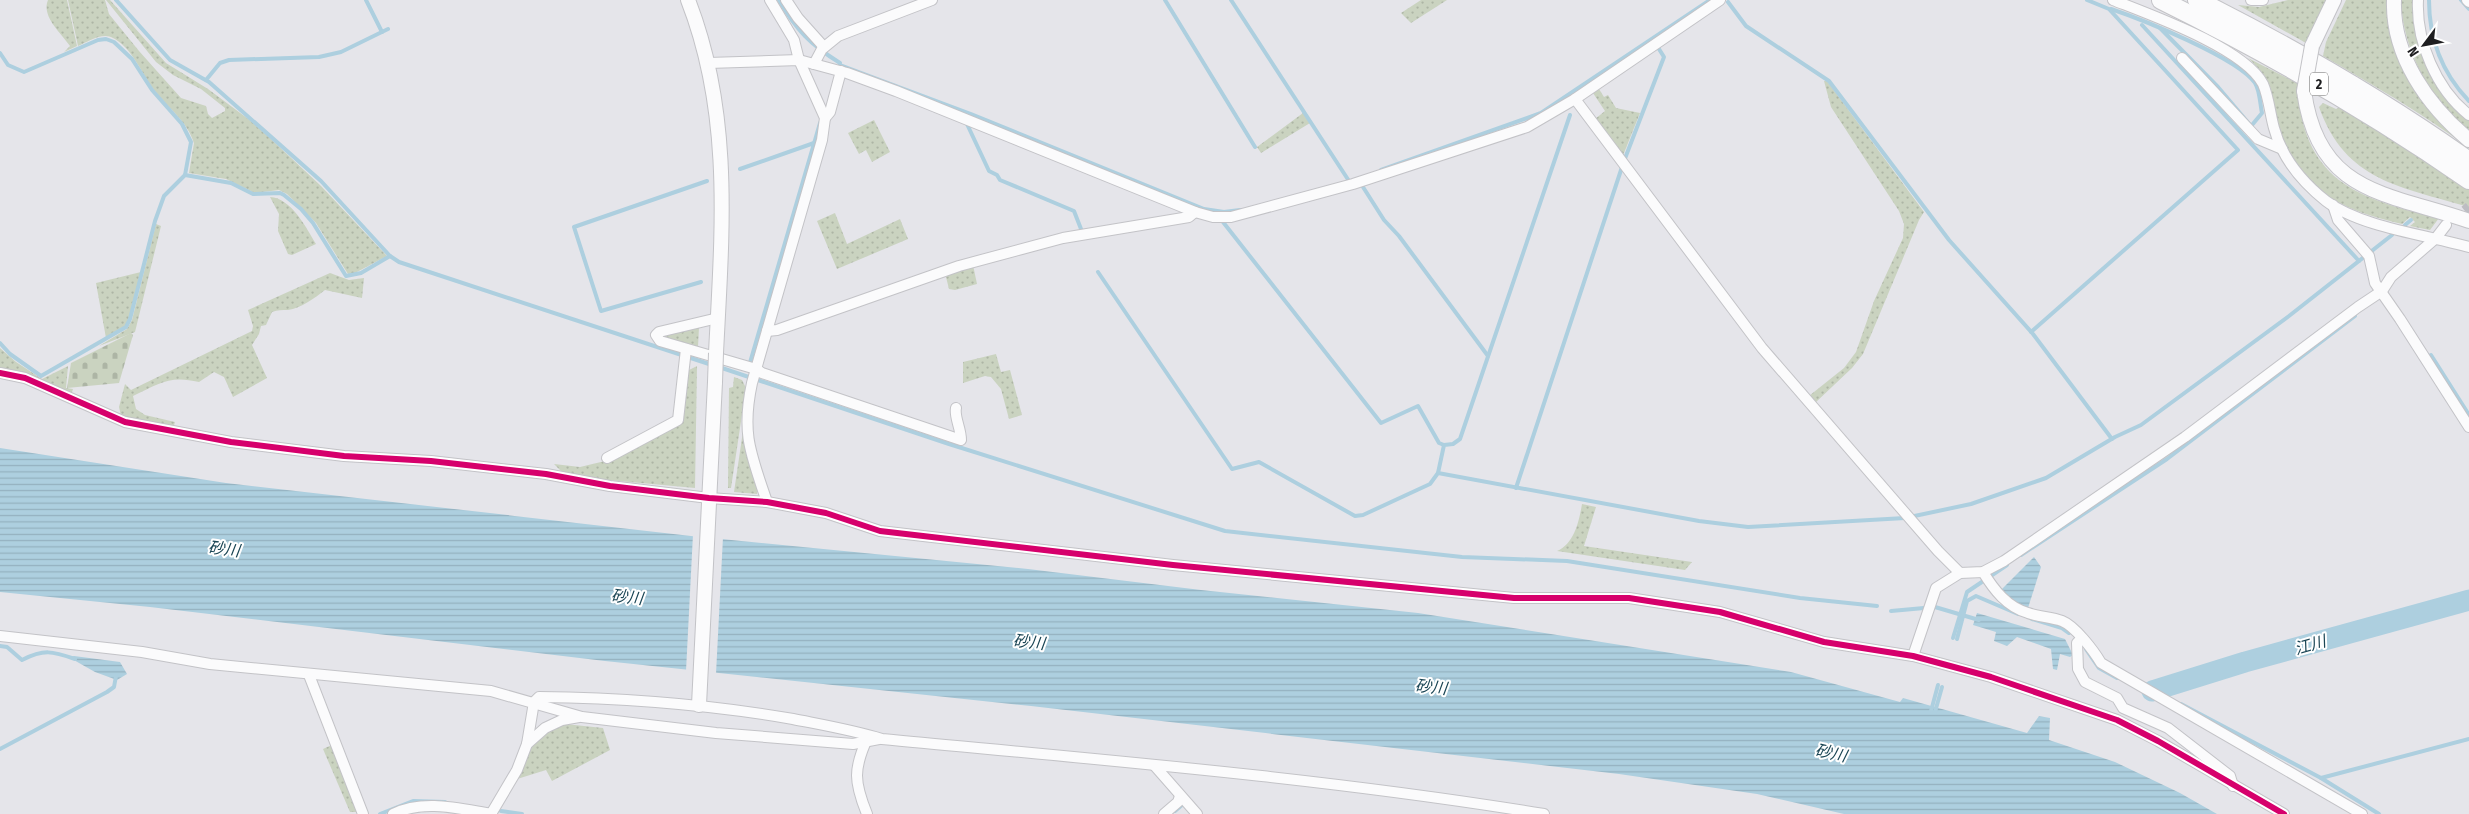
<svg xmlns="http://www.w3.org/2000/svg" width="2469" height="814" font-family="'Fira Sans Condensed','Noto Sans JP',sans-serif">
<defs>
<pattern id="grass-dots" width="8" height="8" patternUnits="userSpaceOnUse" patternTransform="scale(1.25)"><rect width="8" height="8" fill="#cad3c0"/><path d="M2 2h.1M6 6h.1" fill="none" stroke="#adb5a5" stroke-width="1.8" stroke-linecap="round"/></pattern>
<pattern id="cemetery-stones" width="16" height="16" patternUnits="userSpaceOnUse" patternTransform="scale(1.25)"><rect width="16" height="16" fill="#cad3c0"/><path d="M2 7V4a2 2 0 0 1 4 0v3zM10 15v-3a2 2 0 0 1 4 0v3z" fill="#adb5a5"/></pattern>
<pattern id="water-rules" width="6" height="5" patternUnits="userSpaceOnUse" patternTransform="scale(1.25)"><rect width="6" height="5" fill="#adcfdf"/><path d="M0 2.5h6" fill="none" stroke="#94b1bf"/></pattern>
</defs>
<rect width="100%" height="100%" fill="#e5e5ea"/>
<g fill="url(#grass-dots)">
<path d="M 48,0 L 67,0 L 77,46 L 64,52 L 70,46 C 61,33 41,16 48,0 Z"/>
<path d="M 68,0 L 105,0 L 109,14 L 139,51 L 181,98 L 206,106 L 208,114 L 212,118 L 225,111 L 225,108 L 201,89 L 173,75 L 156,62 L 106,0 L 110,0 L 166,63 L 208,89 L 255,124 L 321,186 L 387,256 L 355,273 L 348,274 L 316,223 L 287,194 L 279,190 L 255,193 L 226,179 L 189,173 L 194,143 C 187,121 169,109 155,91 C 141,74 133,47 111,37 C 101,33 87,42 78,46 Z"/>
<path d="M 1421,0 L 1447,0 L 1411,23 L 1401,13 Z"/>
<path d="M 2288,0 L 2326,0 L 2306,43 L 2238,5 L 2259,7 Z"/>
<path d="M 2346,0 L 2388,0 L 2397,50 L 2469,145 L 2469,148 C 2422,113 2373,85 2323,56 L 2326,42 Z"/>
<path d="M 2401,0 L 2414,0 C 2415,48 2432,90 2469,121 L 2469,130 C 2429,98 2403,51 2401,0 Z"/>
<path d="M 2248,58 L 2297,83 C 2303,180 2354,198 2439,218 L 2430,230 L 2410,226 L 2415,222 L 2410,217 L 2402,224 C 2346,211 2299,192 2279,132 C 2267,95 2282,89 2248,58 Z"/>
<path d="M 1824,81 L 1827,81 L 1924,212 L 1919,220 L 1863,354 L 1852,368 L 1815,403 L 1809,396 L 1844,368 L 1856,352 L 1874,301 L 1903,238 L 1904,224 L 1899,211 L 1831,107 Z"/>
<path d="M 1599,89 L 1604,97 L 1608,95 L 1616,108 L 1640,113 L 1622,158 L 1595,119 L 1605,111 L 1593,93 Z"/>
<path d="M 2323,103 L 2336,109 L 2341,107 L 2469,189 L 2469,207 C 2401,187 2345,181 2319,107 Z"/>
<path d="M 1303,113 L 1310,123 L 1261,153 L 1257,147 Z"/>
<path d="M 874,120 L 890,152 L 872,162 L 866,150 L 859,154 L 848,133 Z"/>
<path d="M 270,197 C 291,198 306,227 316,244 L 292,255 L 288,254 L 278,231 L 279,214 Z"/>
<path d="M 835,213 L 847,244 L 900,219 L 908,239 L 837,269 L 817,221 Z"/>
<path d="M 156,224 L 161,226 L 135,332 L 99,346 L 127,329 L 132,320 Z"/>
<path d="M 973,265 L 977,284 L 955,290 L 949,289 L 946,277 L 959,269 Z"/>
<path d="M 141,272 L 129,318 L 125,327 L 106,338 L 96,283 Z"/>
<path d="M 330,273 L 349,280 L 364,278 L 362,298 L 325,290 C 315,298 301,308 288,310 C 282,310 278,310 272,312 L 266,325 L 261,326 L 259,334 L 252,345 L 267,378 L 233,397 L 224,377 L 214,372 L 199,382 C 170,375 160,383 133,396 L 136,409 L 145,415 L 175,422 L 173,429 L 121,416 L 119,407 L 125,384 L 131,390 L 252,331 L 253,326 L 248,310 Z"/>
<path d="M 699,327 L 698,347 L 661,337 L 661,336 Z"/>
<path d="M 0,348 L 16,362 L 42,379 L 68,366 L 66,388 L 73,389 L 71,395 L 0,370 Z"/>
<path d="M 996,354 L 1001,372 L 1010,370 L 1022,415 L 1009,419 L 1001,389 L 991,377 L 985,376 L 963,383 L 963,362 Z"/>
<path d="M 697,366 L 695,488 L 597,479 L 564,474 L 554,464 L 580,467 L 605,461 L 680,424 L 687,371 Z"/>
<path d="M 734,377 L 742,380 L 746,388 L 731,488 L 728,488 L 729,388 L 733,387 Z"/>
<path d="M 743,431 L 758,485 L 757,494 L 734,492 Z"/>
<path d="M 1582,504 L 1596,507 L 1584,546 L 1692,562 L 1685,570 L 1557,551 C 1574,544 1579,522 1582,504 Z"/>
<path d="M 565,724 L 603,728 L 610,750 L 552,781 L 546,770 L 514,780 C 529,751 533,737 565,724 Z"/>
<path d="M 334,744 L 358,812 L 350,812 L 323,749 Z"/>
</g>
<path fill="url(#cemetery-stones)" d="M 131,333 L 133,335 L 119,383 L 67,388 L 71,363 Z"/>
<g fill="url(#water-rules)">
<path d="M 0,448 L 226,483 L 691,536 L 1028,569 L 1201,590 L 1418,613 L 1791,672 L 1900,702 L 1903,698 L 2027,733 L 2039,716 L 2050,718 L 2049,740 L 2115,762 L 2180,793 L 2217,814 L 1844,814 L 1757,794 L 1619,774 L 1031,706 L 605,661 L 150,607 L 0,592 Z"/>
<path d="M 2034,557 L 2041,567 L 2028,608 L 2012,600 L 2001,590 Z"/>
<path d="M 1977,613 L 2065,639 L 2073,655 L 2070,657 L 2060,654 L 2057,670 L 2053,669 L 2051,649 L 2017,637 L 2007,646 L 1994,641 L 1996,632 L 1973,625 Z"/>
<path d="M 74,656 L 120,662 L 127,674 L 117,680 L 95,672 L 72,659 L 71,657 Z"/>
</g>
<path fill="#e5e5ea" d="M 693,534 L 723,537 L 716,674 L 686,671 Z"/>
<g fill="none" stroke-linecap="round" stroke-linejoin="round">
<g stroke="#adcfdf" stroke-width="4">
<path d="M 116,0 L 170,60 L 209,82 L 321,181 L 390,256 L 399,262 L 712,365"/>
<path d="M 366,0 L 382,32"/>
<path d="M 779,0 C 796,30 811,45 840,63"/>
<path d="M 1165,0 L 1255,147"/>
<path d="M 1231,0 L 1349,181"/>
<path d="M 2429,0 C 2429,38 2442,73 2469,101"/>
<path d="M 2461,0 L 2469,9"/>
<path d="M 1728,2 L 1746,26 L 1829,81 L 1949,240 L 2033,334 L 2112,439"/>
<path d="M 2111,9 C 2141,19 2238,58 2255,83 C 2260,91 2260,104 2262,113 L 2252,125"/>
<path d="M 2142,25 L 2359,261"/>
<path d="M 2160,28 L 2218,87 L 2251,126"/>
<path d="M 0,53 L 8,65 L 24,72 L 98,40 L 106,39 L 114,42 L 132,59 L 152,90 L 182,124 L 191,142 L 185,175"/>
<path d="M 840,65 L 971,114 L 1204,209 L 1224,212 L 1240,210"/>
<path d="M 206,80 L 220,63 L 229,60 L 319,57 L 341,52 L 388,29"/>
<path d="M 967,124 L 989,171 L 997,175 L 1000,180 L 1074,211 L 1081,229"/>
<path d="M 1624,161 L 1664,57 L 1659,49"/>
<path d="M 740,169 L 814,143"/>
<path d="M 1381,170 L 1541,113 L 1710,0"/>
<path d="M 1363,187 L 1384,220 L 1399,236 L 1488,356"/>
<path d="M 1223,222 L 1381,423 L 1418,406 L 1439,443 L 1444,445"/>
<path d="M 2405,225 L 2411,220"/>
<path d="M 1098,272 L 1232,469 L 1259,462 L 1355,516 L 1363,515 L 1430,484 L 1438,473 L 1699,521 L 1748,527 L 1905,518 L 1971,504 L 2046,478 L 2115,437 L 2141,425 L 2289,316 L 2392,235"/>
<path d="M 701,282 L 601,311 L 574,227 L 707,181"/>
<path d="M 2031,332 L 2238,150 L 2109,9 L 2087,0"/>
<path d="M 0,343 L 10,354 L 41,376 L 126,327 L 130,319 L 155,221 L 164,196 L 185,175 L 231,183 L 253,194 L 280,193 L 284,195 L 301,209 L 313,223 L 346,276 L 361,273 L 390,256"/>
<path d="M 2431,355 L 2469,415"/>
<path d="M 749,366 L 820,123"/>
<path d="M 719,367 L 949,444 L 1225,531 L 1462,557 L 1567,561 L 1800,598 L 1877,606"/>
<path d="M 1438,473 L 1444,445 L 1453,444 L 1460,439 L 1570,115"/>
<path d="M 1516,488 L 1622,167"/>
<path d="M 2021,555 L 2167,459 L 2355,316"/>
<path d="M 1891,611 L 1935,607 L 1979,620"/>
<path d="M 2032,619 L 2062,628 L 2069,633"/>
<path d="M 1953,638 L 1967,592 L 2007,565"/>
<path d="M 1957,639 L 1967,601 L 1976,596 L 2018,614"/>
<path d="M 0,646 L 7,647 L 22,660 C 44,649 52,651 75,659"/>
<path d="M 2086,649 L 2099,668 L 2117,678"/>
<path d="M 2181,704 L 2321,778 L 2469,739"/>
<path d="M 1931,711 L 1938,685"/>
<path d="M 1935,712 L 1942,687"/>
<path d="M 0,749 L 107,692 L 114,687 L 116,676"/>
<path d="M 2321,778 L 2379,814"/>
<path d="M 501,811 L 522,814"/>
<path d="M 1175,811 L 1182,805"/>
<path d="M 380,814 L 413,801 L 445,802"/>
</g>
<path stroke="#adcfdf" stroke-width="21" d="M 2152,691 L 2245,662 L 2469,600"/>
<path stroke="#bdbdc2" stroke-width="10" stroke-dasharray="10 5" stroke-linecap="butt" d="M 2453,220 L 2469,207"/>
<g stroke="#c3c3c7" stroke-width="12">
<g id="street">
<path d="M 786,0 L 798,18 L 824,47"/>
<path d="M 2113,0 C 2151,15 2244,48 2263,84 C 2269,98 2270,114 2274,128 C 2282,158 2302,182 2326,201 C 2360,227 2427,235 2469,247"/>
<path d="M 2251,0 L 2263,0"/>
<path d="M 2418,0 C 2416,41 2436,89 2469,115"/>
<path d="M 2467,0 L 2469,2"/>
<path d="M 2182,58 L 2258,139 L 2282,149"/>
<path d="M 708,63 L 799,60 L 847,73 L 896,91 L 1195,212 L 1213,217 L 1231,217 L 1353,184 L 1527,127 L 1575,99 L 1720,0"/>
<path d="M 814,64 L 822,49 L 838,36 L 932,0"/>
<path d="M 1575,99 L 1762,348 L 1938,551 L 1960,573"/>
<path d="M 825,118 L 830,112 L 841,71"/>
<path d="M 2333,205 L 2338,220 L 2369,256 L 2375,283 L 2400,319 L 2469,427"/>
<path d="M 718,318 L 659,332 L 656,335 L 660,341 L 756,369 L 762,373 L 961,440 C 961,428 954,417 956,408"/>
<path d="M 767,331 L 777,330 L 959,266 L 1063,238 L 1189,217 L 1195,212"/>
<path d="M 0,373 L 25,378 L 125,422 L 231,442 L 344,456 L 431,461 L 546,474 L 610,486 L 709,498 L 767,502 L 826,513 L 880,531 L 1173,565 L 1514,598 L 1629,598 L 1720,612 L 1824,642 L 1913,656 L 1991,677 L 2117,720 L 2158,741 L 2284,814"/>
<path d="M 607,458 L 678,420 L 686,349"/>
<path d="M 767,502 C 751,454 741,434 752,383 L 822,140 L 825,118 L 799,60 L 794,40 L 770,0"/>
<path d="M 1983,572 C 1994,590 2007,607 2028,613 C 2039,617 2051,617 2062,621 C 2075,626 2094,651 2101,663 L 2362,814"/>
<path d="M 0,636 L 142,652 L 210,664 L 491,691 L 582,717 L 716,733 L 853,744 L 879,739"/>
<path d="M 2081,639 L 2077,643 L 2078,669 L 2085,682 L 2117,698 L 2123,708 L 2168,728 L 2230,776 L 2233,786"/>
<path d="M 1913,656 L 1936,588 L 1960,573 L 1983,572 L 2004,561 L 2185,437 L 2358,307 L 2382,291 L 2391,277 L 2436,238 L 2446,225"/>
<path d="M 309,675 L 363,814"/>
<path d="M 527,744 L 534,702 L 539,697 C 626,698 707,704 793,719 C 823,725 853,730 882,739 C 1103,760 1325,778 1544,814"/>
<path d="M 1154,765 L 1197,814"/>
<path d="M 393,814 C 424,799 460,809 492,814"/>
<path d="M 491,814 L 517,770 L 527,744 L 545,728 L 562,720 L 579,717"/>
<path d="M 867,814 C 854,782 853,769 868,737"/>
<path d="M 1164,814 L 1178,802 L 1180,796"/>
</g>
</g>
<g stroke="#c3c3c7" stroke-width="16">
<g id="secondary">
<path d="M 688,0 C 733,115 722,233 716,353"/>
<path d="M 2394,0 C 2392,56 2428,106 2469,140"/>
<path d="M 2312,46 L 2334,0"/>
<path d="M 2304,91 C 2318,195 2389,193 2469,221"/>
<path d="M 699,705 L 715,382"/>
</g>
</g>
<g stroke="#c3c3c7" stroke-width="20">
<g id="highway">
<path d="M 2161,0 C 2268,53 2371,112 2469,180"/>
<path d="M 2197,0 C 2291,47 2383,100 2469,161"/>
</g>
</g>
<use href="#street" stroke="#fbfbfc" stroke-width="10"/>
<use href="#secondary" stroke="#fbfbfc" stroke-width="14"/>
<use href="#highway" stroke="#fbfbfc" stroke-width="18"/>
<g stroke="#c3c3c7" stroke-width="16" stroke-linecap="butt">
<g id="secondary-bridge">
<path d="M 2304,91 L 2312,46"/>
<path d="M 715,382 L 716,353"/>
</g>
</g>
<use href="#secondary-bridge" stroke="#fbfbfc" stroke-width="14"/>
<g stroke="#fff" stroke-width="9">
<path id="cycleway" d="M 0,373 L 25,378 L 125,422 L 231,442 L 344,456 L 431,461 L 546,474 L 610,486 L 709,498 L 767,502 L 826,513 L 880,531 L 1173,565 L 1514,598 L 1629,598 L 1720,612 L 1824,642 L 1913,656 L 1991,677 L 2117,720 L 2158,741 L 2284,814"/>
</g>
<use href="#cycleway" stroke="#d6006c" stroke-width="6"/>
</g>
<g text-anchor="middle" dominant-baseline="central" stroke-width="4" stroke-linejoin="round" paint-order="stroke">
<rect fill="#fff" stroke="#626263" stroke-width="1" x="2310" y="72.5" width="18" height="23" rx="4"/>
<g font-size="14" font-weight="bold" fill="#1e1e20">
<text x="2319" y="84">2</text>
</g>
<g font-size="16" font-style="italic" fill="#1a4554" stroke="#fff">
<text transform="translate(224 549) rotate(7)">砂川</text>
<text transform="translate(627 597) rotate(6)">砂川</text>
<text transform="translate(1029 642) rotate(6)">砂川</text>
<text transform="translate(2310 645) rotate(-16)">江川</text>
<text transform="translate(1431 687) rotate(6)">砂川</text>
<text transform="translate(1831 753) rotate(12)">砂川</text>
</g>
</g>
<g transform="translate(2424 45) rotate(238)" stroke="#ffffff" stroke-width="4" paint-order="stroke">
<path d="M0-4L9 19L0 12L-9 19Z" fill="#1e1e20"/>
<text y="-8" font-size="14" font-weight="bold" text-anchor="middle" fill="#1e1e20">N</text>
</g>
</svg>
